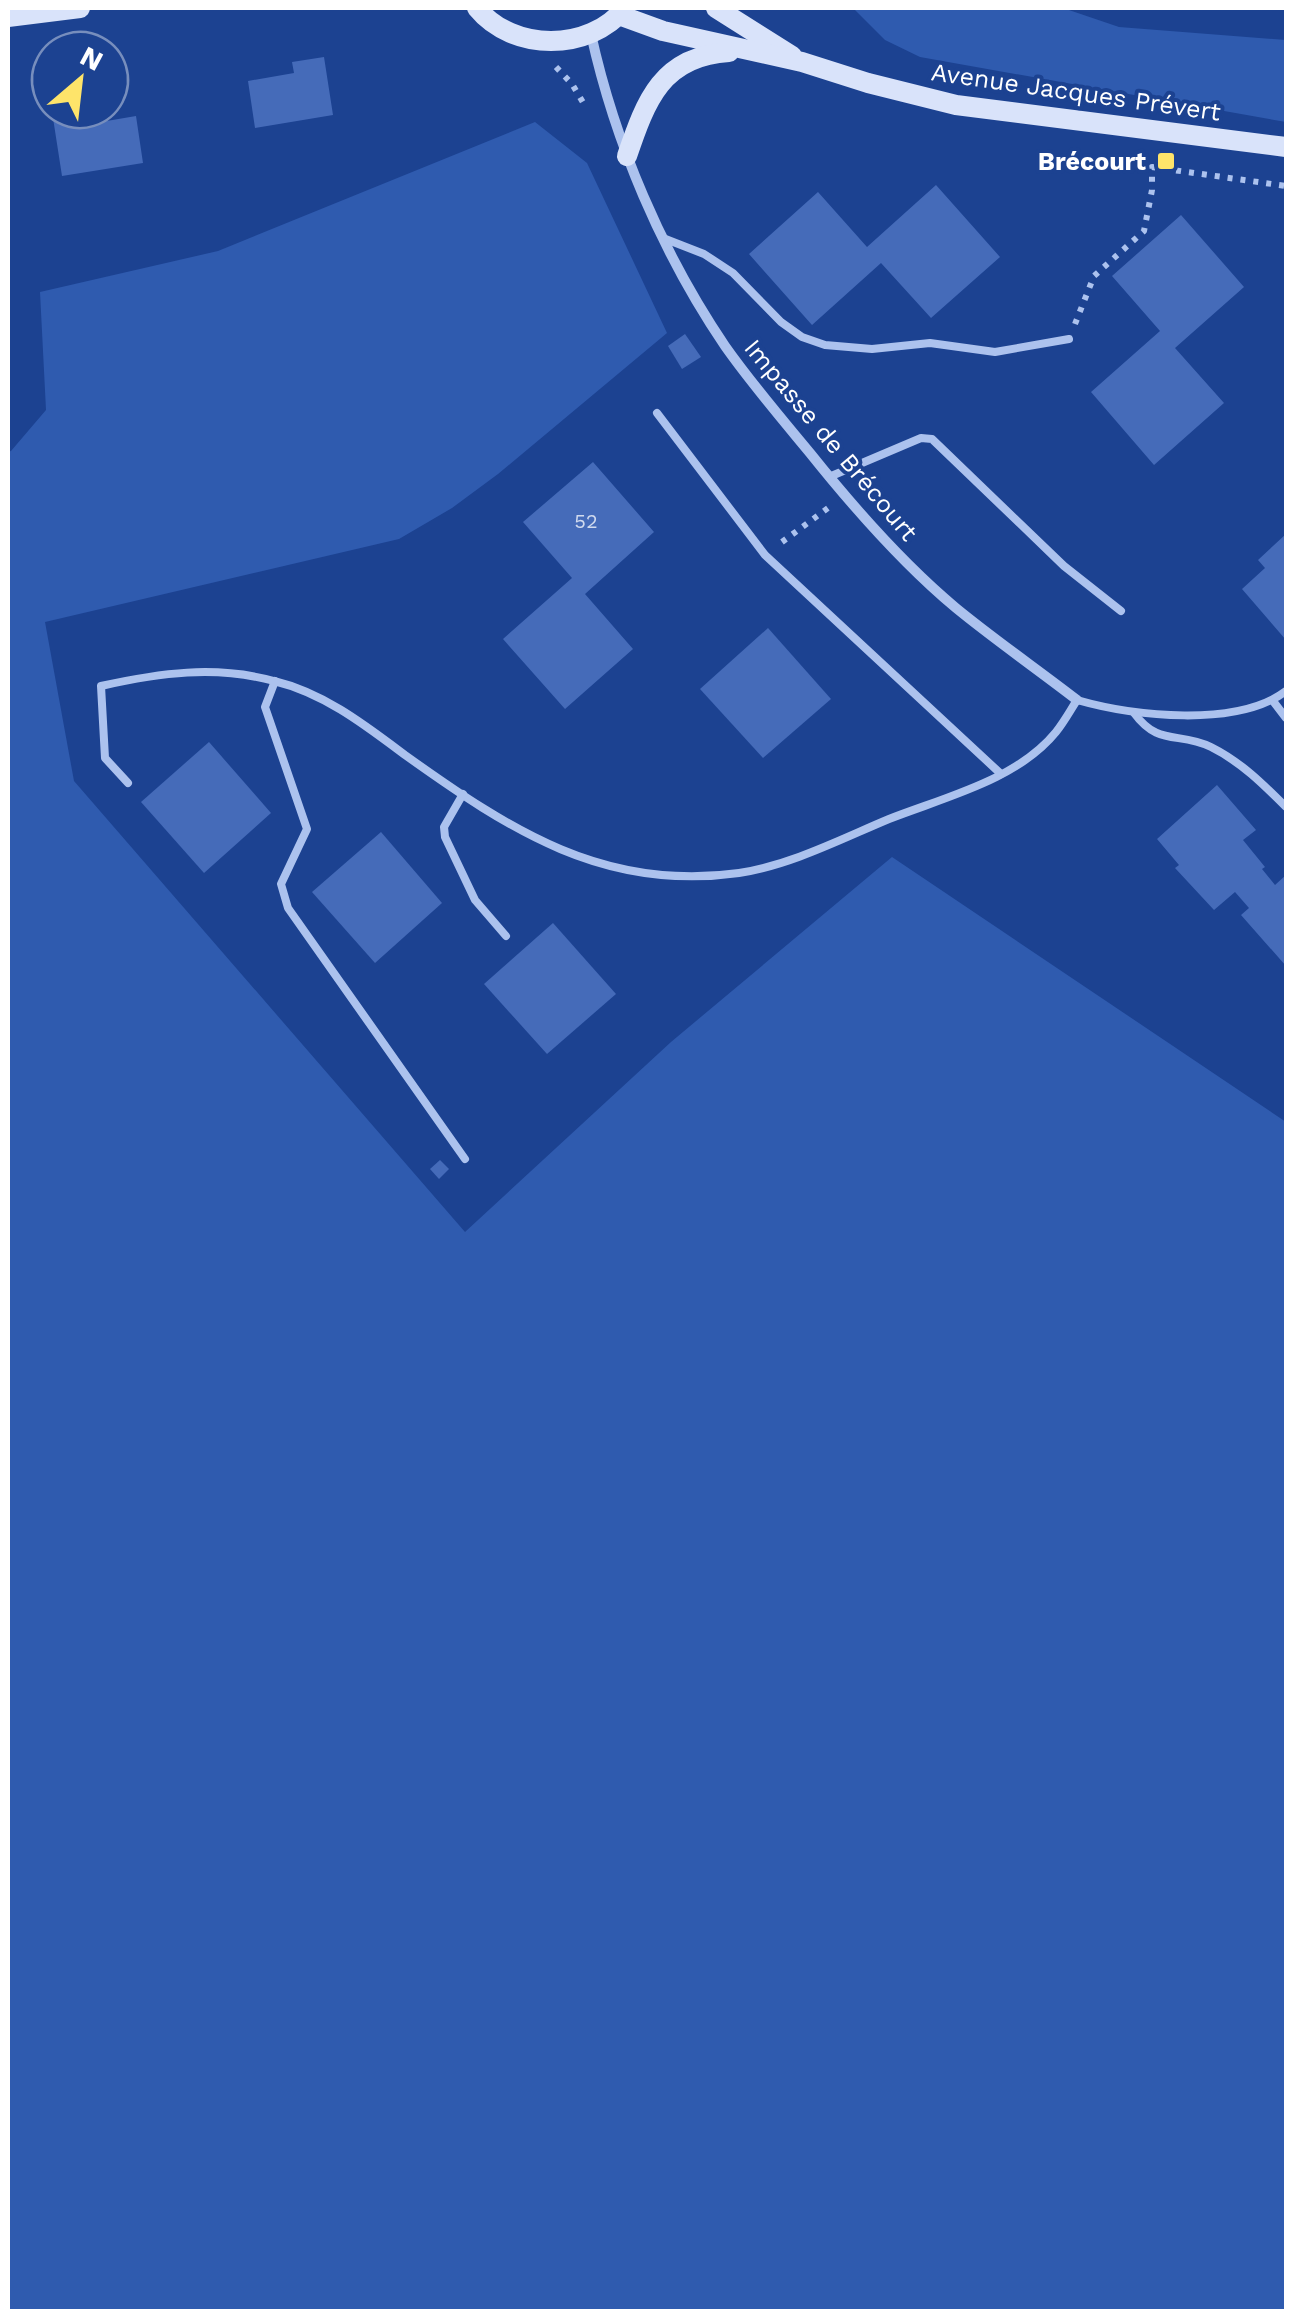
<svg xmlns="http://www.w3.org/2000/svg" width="1294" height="2319" font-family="'Work Sans',sans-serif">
<rect width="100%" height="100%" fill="#1c4291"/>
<g fill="#2f5baf">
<path d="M 853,8 L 1063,8 L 1119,27 L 1286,40 L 1286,122 L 920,57 L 885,40 Z"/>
<path d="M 535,122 L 587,163 L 667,333 L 498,474 L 452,508 L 399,539 L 45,622 L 74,781 L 465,1232 L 671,1042 L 892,857 L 1286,1122 L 1286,2311 L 8,2311 L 8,452 L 11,451 L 46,410 L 40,292 L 218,251 Z"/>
</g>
<g fill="#456bb9">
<path d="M 324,57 L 333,115 L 255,128 L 248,81 L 294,73 L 292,62 Z"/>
<path d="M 87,113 L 89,124 L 136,116 L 143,163 L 62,176 L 53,118 Z"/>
<path d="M 936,185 L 1000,257 L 931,318 L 881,263 L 812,325 L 749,254 L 818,192 L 867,247 Z"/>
<path d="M 1181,215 L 1244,287 L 1175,348 L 1224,403 L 1154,465 L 1091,392 L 1160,331 L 1112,276 Z"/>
<path d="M 685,334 L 701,357 L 682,369 L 668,346 Z"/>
<path d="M 593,462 L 654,532 L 585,594 L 633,649 L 565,709 L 503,639 L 572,578 L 523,522 Z"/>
<path d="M 1286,534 L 1286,640 L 1242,589 L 1265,568 L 1258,560 Z"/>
<path d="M 768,628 L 831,699 L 763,758 L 700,689 Z"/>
<path d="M 209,742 L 271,813 L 204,873 L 141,802 Z"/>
<path d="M 1217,785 L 1256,830 L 1243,840 L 1265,867 L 1262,869 L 1275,885 L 1286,875 L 1286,966 L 1241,915 L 1249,908 L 1235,892 L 1214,910 L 1175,868 L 1179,865 L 1157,839 Z"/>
<path d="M 381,832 L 442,903 L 375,963 L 312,892 Z"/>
<path d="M 553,923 L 616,994 L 547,1054 L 484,984 Z"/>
<path d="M 440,1160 L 449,1169 L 439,1179 L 430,1169 Z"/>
</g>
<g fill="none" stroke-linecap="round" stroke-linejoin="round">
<g stroke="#acc2ee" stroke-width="6" stroke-dasharray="5 8" stroke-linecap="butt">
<path d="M 556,67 L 572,84 L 584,104"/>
<path d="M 1075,324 L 1094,276 L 1144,231 L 1152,190 L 1152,167 L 1286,186"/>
<path d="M 782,542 L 828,508"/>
</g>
<g stroke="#acc2ee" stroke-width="8">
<path d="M 663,238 L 704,254 L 733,273 L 781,322 L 802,337 L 825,345 L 872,349 L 930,343 L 995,352 L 1069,339"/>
<path d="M 657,413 L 765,555 L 1001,774"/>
<path d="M 829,477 L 921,438 L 932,439 L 1064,566 L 1121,611"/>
<path d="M 275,681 L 265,707 L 307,829 L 281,884 L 288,908 L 465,1159"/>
<path d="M 1273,701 L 1286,718"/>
<path d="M 1134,713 C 1159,747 1178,731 1211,747 C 1241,762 1263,784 1286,807"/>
<path d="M 128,783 L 105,758 L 101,686 C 159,673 215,665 274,681 C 324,693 365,725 405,755 C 510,830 604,892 739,873 C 791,865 841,839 889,819 C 945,797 1017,780 1056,732 C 1064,722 1070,711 1077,700 C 1133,716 1237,728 1286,691"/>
<path d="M 463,794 L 444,827 L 445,837 L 475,900 L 506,936"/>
</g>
<path stroke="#acc2ee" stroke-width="10" d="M 591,34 C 615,143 662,253 725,346 C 751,383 781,418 810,453 C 854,508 902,563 956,608 C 995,640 1037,669 1077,700"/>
<g stroke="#d9e3fa" stroke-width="20">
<path d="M 477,8 C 513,52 589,52 625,8"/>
<path d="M 716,8 L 792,56"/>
<path d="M 619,15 L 663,31 L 802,62 L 868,83 L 956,105 L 1286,147"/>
<path d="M 8,17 L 80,8"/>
<path d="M 627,156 C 646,100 662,56 729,52"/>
</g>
</g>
<rect fill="#fee46a" stroke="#1c4291" stroke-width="4" x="1156" y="151" width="20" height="20" rx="5"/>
<g text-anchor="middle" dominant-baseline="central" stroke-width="8" stroke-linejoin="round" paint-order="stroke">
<g font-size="20" fill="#d0daee">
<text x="586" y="521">52</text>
</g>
<g font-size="25" fill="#fff" stroke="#1c4291">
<text transform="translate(1076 92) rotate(8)">Avenue Jacques Prévert</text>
<text transform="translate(831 440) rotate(50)">Impasse de Brécourt</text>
</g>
<g font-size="25" font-weight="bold" fill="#fff" stroke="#1c4291" text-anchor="end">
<text x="1146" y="161">Brécourt</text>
</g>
</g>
<rect width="1294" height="2319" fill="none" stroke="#ffffff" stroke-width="20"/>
<g transform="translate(80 80) rotate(28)"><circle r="48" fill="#1c4291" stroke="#778ebd" stroke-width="2.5"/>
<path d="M0-8L18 38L0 25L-18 38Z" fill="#fee46a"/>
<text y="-15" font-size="28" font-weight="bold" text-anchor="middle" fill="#ffffff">N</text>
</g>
</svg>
